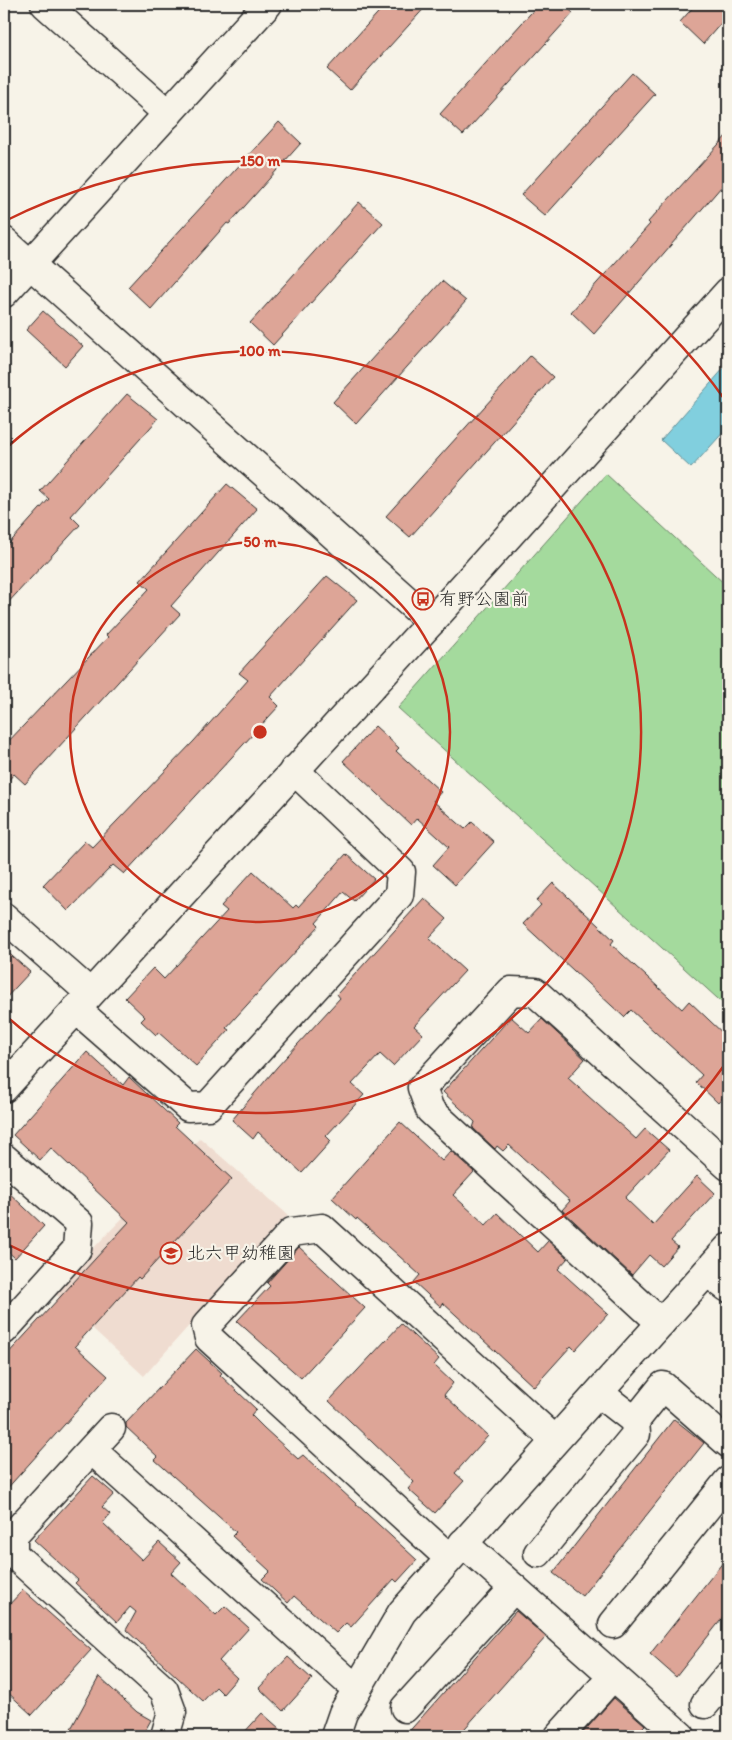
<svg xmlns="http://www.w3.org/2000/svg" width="732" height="1740" font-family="Itim,'Klee One',sans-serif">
<rect width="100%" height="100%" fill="#f7f3e8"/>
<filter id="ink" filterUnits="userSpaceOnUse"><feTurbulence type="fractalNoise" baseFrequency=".02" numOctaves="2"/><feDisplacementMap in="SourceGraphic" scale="10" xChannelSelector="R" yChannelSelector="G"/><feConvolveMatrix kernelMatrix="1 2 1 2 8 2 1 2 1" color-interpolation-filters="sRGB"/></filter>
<g filter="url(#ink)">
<path fill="#efdcd0" d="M 200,1138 L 288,1215 L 144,1376 L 52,1291 Z"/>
<path fill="#a4da9d" stroke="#688264" d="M 606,474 L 728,587 L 728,1008 L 398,708 Z"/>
<path fill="#81cfde" stroke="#5f8d96" d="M 725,367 L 728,371 L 728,427 L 691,468 L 661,440 Z"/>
<g fill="#dda597" stroke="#2b2b2b">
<path d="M 386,4 L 428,4 L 350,90 L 327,69 Z"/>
<path d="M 539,4 L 563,4 L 573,13 L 463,135 L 440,114 Z"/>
<path d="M 696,4 L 728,4 L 728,15 L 703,44 L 680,22 Z"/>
<path d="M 632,73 L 655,94 L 545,216 L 521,195 Z"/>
<path d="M 279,122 L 301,143 L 229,224 L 227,223 L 151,309 L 128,287 Z"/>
<path d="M 728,134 L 728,179 L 594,334 L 571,312 L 650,224 L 648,222 Z"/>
<path d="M 359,202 L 383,223 L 273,345 L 250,323 Z"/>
<path d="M 442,281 L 466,301 L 356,424 L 333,402 Z"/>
<path d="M 43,311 L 83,346 L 65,366 L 26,330 Z"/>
<path d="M 530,356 L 553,377 L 410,537 L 386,516 Z"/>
<path d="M 127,394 L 158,419 L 71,516 L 80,525 L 4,607 L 4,549 L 49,499 L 40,491 Z"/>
<path d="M 227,484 L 257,509 L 171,606 L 180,614 L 25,784 L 14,774 L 4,785 L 4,746 L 108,637 L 106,635 L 149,589 L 140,581 Z"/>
<path d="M 327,576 L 357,600 L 270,697 L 279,706 L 124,874 L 113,865 L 68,911 L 43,885 L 85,841 L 92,847 L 194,741 L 248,680 L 239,673 Z"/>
<path d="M 375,726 L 399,748 L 396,751 L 441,792 L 433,801 L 465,829 L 472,822 L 494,842 L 455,885 L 433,865 L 449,847 L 417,818 L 411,825 L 343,761 Z"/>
<path d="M 346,854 L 374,879 L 354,901 L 343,892 L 316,923 L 319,926 L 226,1028 L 229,1030 L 196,1066 L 158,1032 L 156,1035 L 141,1021 L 145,1017 L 125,998 L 153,968 L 164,979 L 227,911 L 221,906 L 253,871 L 293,908 L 296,905 L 298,907 Z"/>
<path d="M 553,883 L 614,940 L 611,944 L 682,1009 L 689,1001 L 728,1038 L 728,1092 L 718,1103 L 696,1082 L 702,1075 L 631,1010 L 624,1017 L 523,924 L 541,905 L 536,901 Z"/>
<path d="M 424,898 L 447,919 L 429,938 L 465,971 L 414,1026 L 423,1034 L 393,1066 L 380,1054 L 352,1084 L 364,1095 L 326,1136 L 331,1141 L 302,1173 L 258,1132 L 253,1139 L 232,1120 L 277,1067 L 340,998 L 337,994 Z"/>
<path d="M 4,949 L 30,972 L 4,1000 Z"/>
<path d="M 511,1017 L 529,1033 L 542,1019 L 585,1059 L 568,1078 L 636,1139 L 645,1129 L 669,1150 L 625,1198 L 653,1225 L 697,1176 L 715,1193 L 671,1241 L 678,1247 L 661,1266 L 649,1255 L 632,1275 L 562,1210 L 570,1201 L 509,1145 L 503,1151 L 497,1146 L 495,1149 L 473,1128 L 475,1122 L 443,1092 Z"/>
<path d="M 87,1052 L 123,1085 L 129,1077 L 178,1123 L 175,1126 L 232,1179 L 140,1279 L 138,1277 L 75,1346 L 108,1376 L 4,1492 L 4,1358 L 129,1222 L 51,1148 L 40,1160 L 13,1135 Z"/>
<path d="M 400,1122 L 442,1161 L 451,1151 L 474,1172 L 453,1195 L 486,1225 L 497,1213 L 538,1252 L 548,1241 L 568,1258 L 558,1269 L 608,1314 L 575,1350 L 571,1346 L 534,1387 L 443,1303 L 441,1307 L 414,1282 L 420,1275 L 357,1218 L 356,1220 L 332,1198 Z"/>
<path d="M 4,1188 L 44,1226 L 15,1258 L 4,1248 Z"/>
<path d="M 299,1247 L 365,1308 L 301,1378 L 237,1321 L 270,1286 L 267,1283 Z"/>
<path d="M 401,1324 L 439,1359 L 434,1365 L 453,1383 L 444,1395 L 488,1436 L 455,1473 L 464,1481 L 435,1513 L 408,1489 L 414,1482 L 329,1401 Z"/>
<path d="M 196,1349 L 222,1373 L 220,1375 L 256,1409 L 251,1415 L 264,1428 L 298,1459 L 303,1455 L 417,1560 L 397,1582 L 394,1579 L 351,1627 L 346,1623 L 336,1633 L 294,1596 L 288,1603 L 262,1579 L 270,1571 L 232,1536 L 236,1532 L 155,1460 L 158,1457 L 126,1427 L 126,1423 Z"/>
<path d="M 674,1419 L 704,1443 L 582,1596 L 553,1573 Z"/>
<path d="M 93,1476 L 114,1494 L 102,1507 L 110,1514 L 103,1523 L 142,1560 L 159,1542 L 181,1562 L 171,1573 L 216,1615 L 225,1606 L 249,1628 L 219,1661 L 237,1678 L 223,1694 L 216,1687 L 203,1701 L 126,1630 L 136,1612 L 130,1607 L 117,1622 L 75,1583 L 78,1580 L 34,1540 Z"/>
<path d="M 728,1556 L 728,1611 L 676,1677 L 650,1654 Z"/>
<path d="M 23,1590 L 91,1650 L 32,1715 L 4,1689 L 4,1610 Z"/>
<path d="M 516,1611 L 546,1637 L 458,1736 L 405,1736 Z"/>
<path d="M 288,1657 L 312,1679 L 283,1711 L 259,1688 Z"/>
<path d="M 99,1677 L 137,1712 L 151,1720 L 142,1736 L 67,1736 Z"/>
<path d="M 614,1698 L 645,1725 L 634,1736 L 580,1736 Z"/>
<path d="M 262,1713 L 288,1736 L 241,1736 Z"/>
</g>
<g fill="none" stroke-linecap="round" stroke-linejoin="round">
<g stroke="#2b2b2b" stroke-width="31">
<g id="minor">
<path d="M 45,4 L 168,114"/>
<path d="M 4,241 L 431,622"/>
<path d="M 4,293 L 268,4"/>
<path d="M 4,917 L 90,993"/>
<path d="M 76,1009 L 188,1107 L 208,1106 L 399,895 L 401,872 L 294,770"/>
<path d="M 4,1088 L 431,622 L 728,292"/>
<path d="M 4,1158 L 79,1223 L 77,1249 L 4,1330"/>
<path d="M 707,1272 L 728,1288"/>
<path d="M 661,1323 L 430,1110 L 422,1088 L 511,991 L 535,992 L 728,1166"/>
<path d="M 599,1393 L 635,1421 L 663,1386 L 728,1443"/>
<path d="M 111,1428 L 13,1535 L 13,1554 L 164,1690 L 172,1712 L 165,1736"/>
<path d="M 92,1450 L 345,1679 L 358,1687"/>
<path d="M 463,1543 L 681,1736"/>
<path d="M 538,1553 L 636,1434 L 635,1421"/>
<path d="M 449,1558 L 209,1338 L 206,1326 L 292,1232 L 322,1228 L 555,1440"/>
<path d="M 613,1624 L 728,1481"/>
<path d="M 705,1704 L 728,1676"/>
<path d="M 405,1708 L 514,1588"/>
<path d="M 335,1736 L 343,1713 L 402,1612 L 728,1248"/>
<path d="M 559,1736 L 613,1676"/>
</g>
</g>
<use href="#minor" stroke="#f7f3e8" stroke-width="28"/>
</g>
</g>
<g fill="none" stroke="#c8321e" stroke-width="2.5">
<circle cx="260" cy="732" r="190"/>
<path d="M5 449A381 381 0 1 1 5 1015"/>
<path d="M728 1060A571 571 0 0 1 5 1243M5 221A571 571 0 0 1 728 404"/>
</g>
<defs>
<g id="bus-ring" transform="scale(1.125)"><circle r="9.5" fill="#f7f3e8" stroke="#c8321e" stroke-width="1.5"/><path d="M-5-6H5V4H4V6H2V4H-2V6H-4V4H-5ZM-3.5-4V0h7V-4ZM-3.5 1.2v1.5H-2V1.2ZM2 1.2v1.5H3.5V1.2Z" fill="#c8321e"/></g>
<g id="school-ring" transform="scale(1.125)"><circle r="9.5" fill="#f7f3e8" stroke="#c8321e" stroke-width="1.5"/><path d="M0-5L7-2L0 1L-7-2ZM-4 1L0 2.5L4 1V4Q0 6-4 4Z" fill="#c8321e"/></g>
</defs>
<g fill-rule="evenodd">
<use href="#bus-ring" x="423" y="599"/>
<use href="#school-ring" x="171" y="1253"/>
</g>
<g text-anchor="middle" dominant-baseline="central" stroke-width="4.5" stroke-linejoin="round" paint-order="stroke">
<g font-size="18" fill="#2b2b2b" stroke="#f7f3e8" text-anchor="start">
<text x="439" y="599">有野公園前</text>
<text x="187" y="1253">北六甲幼稚園</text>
</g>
</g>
<circle cx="260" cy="732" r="8" fill="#c8321e" stroke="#f7f3e8" stroke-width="2.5"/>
<g font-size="15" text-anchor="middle" font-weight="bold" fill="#c8321e" stroke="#f7f3e8" stroke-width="4.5" stroke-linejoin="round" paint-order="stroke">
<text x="260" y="166">150 m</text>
<text x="260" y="356">100 m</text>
<text x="260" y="547">50 m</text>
</g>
<rect width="732" height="1740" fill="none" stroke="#f7f3e8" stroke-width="20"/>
<rect x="10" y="10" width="712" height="1720" fill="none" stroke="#2b2b2b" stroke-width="2" filter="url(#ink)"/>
</svg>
